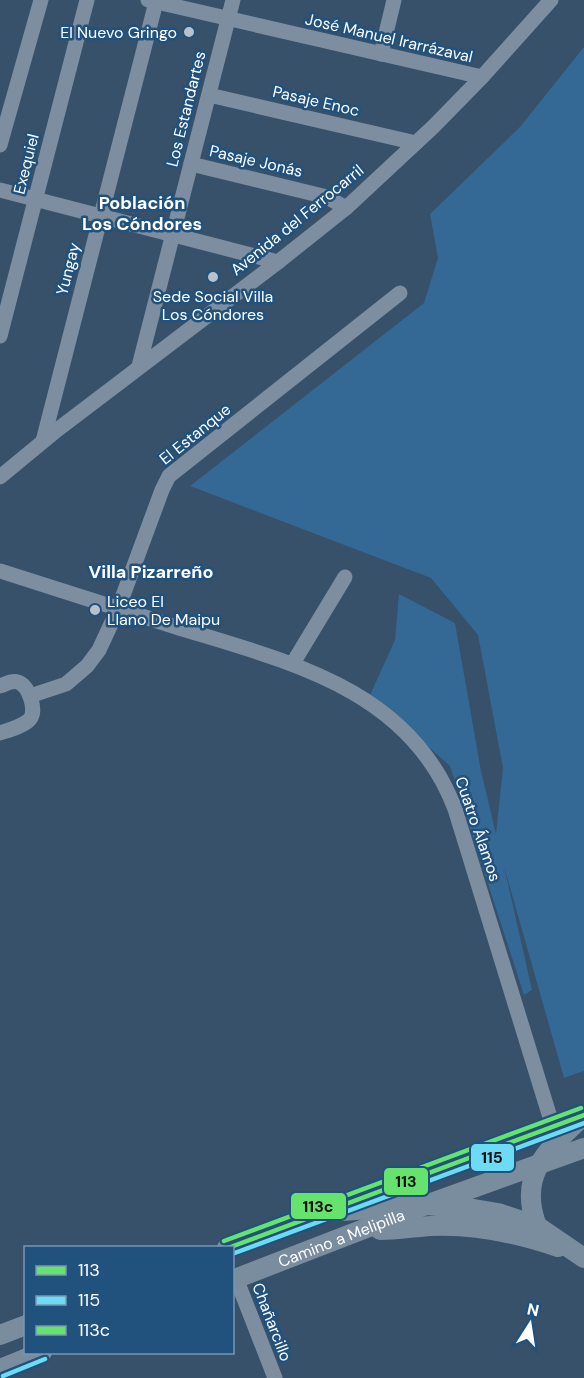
<svg xmlns="http://www.w3.org/2000/svg" width="584" height="1378" font-family="'DM Sans',sans-serif">
<rect width="100%" height="100%" fill="#365169"/>
<path fill="#346895" d="M 584,47 L 584,1071 L 564,1078 L 504,866 L 532,990 L 524,995 L 450,766 L 370,695 L 395,640 L 399,594 L 455,623 L 481,771 L 496,834 L 503,768 L 478,635 L 431,578 L 190,486 L 424,303 L 438,258 L 430,214 L 520,127 Z"/>
<g fill="none" stroke-linecap="round" stroke-linejoin="round">
<g stroke="#7c8ea0" stroke-width="15">
<path d="M 148,0 L 482,77"/>
<path d="M 381,54 L 394,0"/>
<path d="M 209,95 L 416,143"/>
<path d="M 0,145 L 41,0"/>
<path d="M 191,164 L 327,197 L 346,208"/>
<path d="M 0,190 L 278,262"/>
<path d="M 0,336 L 87,0"/>
<path d="M 139,366 L 233,0"/>
<path d="M 43,441 L 156,2"/>
<path d="M 0,477 L 57,430 L 278,262 L 346,208 L 433,127 L 482,77 L 551,0"/>
<path d="M 0,571 C 58,589 115,608 173,626 C 285,661 409,687 455,809 L 553,1127"/>
<path d="M 293,663 L 345,577"/>
<path d="M 0,686 C 6,684 12,680 18,682 C 29,686 37,710 30,719 C 24,726 9,730 0,733"/>
<path d="M 30,696 L 66,684 L 87,666 L 99,650 L 118,609 L 162,490 L 169,476 L 400,293"/>
<path d="M 236,1278 L 275,1378"/>
</g>
<g stroke="#7a8d9e" stroke-width="20">
<path d="M 342,1211 L 426,1205 L 474,1209 L 498,1213 L 537,1226 L 584,1258"/>
<path d="M 537,1226 C 518,1177 545,1152 578,1121"/>
<path d="M 380,1230 C 397,1230 414,1227 431,1226 C 474,1224 517,1233 558,1247"/>
<path d="M 227,1248 L 584,1115"/>
<path id="s1" d="M 232,1280 L 426,1205 L 584,1148"/>
<path d="M 0,1335 L 26,1325"/>
<path d="M 0,1369 L 42,1352"/>
</g>
<g stroke="#21527e" stroke-width="9">
<path id="bus-1" d="M 228,1248 L 584,1115"/>
</g>
<g stroke="#21527e" stroke-width="9">
<g id="bus-2">
<path d="M 232,1254 L 584,1123"/>
<path d="M 3,1376 L 45,1359"/>
</g>
</g>
<g stroke="#21527e" stroke-width="9">
<path id="bus-3" d="M 224,1241 L 581,1108"/>
</g>
<use href="#bus-1" stroke="#66e36c" stroke-width="4.5"/>
<use href="#bus-2" stroke="#6ddbf4" stroke-width="4.5"/>
<use href="#bus-3" stroke="#66e36c" stroke-width="4.5"/>
</g>
<g fill="#b9c2ca" stroke="#21527e" stroke-width="2">
<circle cx="189" cy="32" r="6"/>
<circle cx="213" cy="277" r="6"/>
<circle cx="95" cy="610" r="6"/>
</g>
<g text-anchor="middle" dominant-baseline="central" stroke-width="5" stroke-linejoin="round" paint-order="stroke">
<g font-size="16" fill="#fff" stroke="#21527e" text-anchor="end">
<text x="177" y="32">El Nuevo Gringo</text>
<text x="213" y="296" text-anchor="middle">Sede Social Villa<tspan x="213" dy="18">Los Cóndores</tspan></text>
<text x="107" y="601" text-anchor="start">Liceo El<tspan x="107" dy="18">Llano De Maipu</tspan></text>
</g>
<g font-size="16" fill="#fff" stroke="#21527e">
<text transform="translate(389 38) rotate(13)">José Manuel Irarrázaval</text>
<text transform="translate(316 101) rotate(13)">Pasaje Enoc</text>
<text transform="translate(186 109) rotate(-76)">Los Estandartes</text>
<text transform="translate(256 161) rotate(13)">Pasaje Jonás</text>
<text transform="translate(26 164) rotate(-76)">Exequiel</text>
<text transform="translate(297 220) rotate(-39)">Avenida del Ferrocarril</text>
<text transform="translate(68 269) rotate(-76)">Yungay</text>
<text transform="translate(195 434) rotate(-39)">El Estanque</text>
<text transform="translate(478 829) rotate(71)">Cuatro Álamos</text>
<text stroke="none"><textPath href="#s1" startOffset="117">Camino a Melipilla</textPath></text>
<text transform="translate(272 1322) rotate(69)">Chañarcillo</text>
</g>
<g font-size="18" font-weight="bold" fill="#fff" stroke="#21527e">
<text x="142" y="203">Población<tspan x="142" dy="21">Los Cóndores</tspan></text>
<text x="151" y="572">Villa Pizarreño</text>
</g>
</g>
<g stroke="#21527e" stroke-width="2">
<rect x="470" y="1143" width="45" height="29" rx="6" fill="#6ddbf4"/>
<rect x="383" y="1167" width="46" height="29" rx="6" fill="#66e36c"/>
<rect x="290" y="1192" width="57" height="28" rx="6" fill="#66e36c"/>
</g>
<g font-size="16" text-anchor="middle" font-weight="bold" fill="#111">
<text x="492" y="1163">115</text>
<text x="406" y="1187">113</text>
<text x="318" y="1212">113c</text>
</g>
<rect x="24" y="1246" width="210" height="108" fill="#21527e" stroke="#7a97b2" stroke-width="1.5"/>
<rect x="36" y="1266" width="30" height="9" fill="#66e36c" stroke="#7a97b2" stroke-width="1.5"/>
<text x="78" y="1276" font-size="18" fill="#ffffff">113</text>
<rect x="36" y="1296" width="30" height="9" fill="#6ddbf4" stroke="#7a97b2" stroke-width="1.5"/>
<text x="78" y="1306" font-size="18" fill="#ffffff">115</text>
<rect x="36" y="1326" width="30" height="9" fill="#66e36c" stroke="#7a97b2" stroke-width="1.5"/>
<text x="78" y="1336" font-size="18" fill="#ffffff">113c</text>
<g transform="translate(530 1324) rotate(12)" stroke="#21527e" stroke-width="4.5" paint-order="stroke">
<path d="M0-4.5L10 22L0 15L-10 22Z" fill="#ffffff"/>
<text y="-9" font-size="16" font-weight="bold" text-anchor="middle" fill="#ffffff">N</text>
</g>
</svg>
